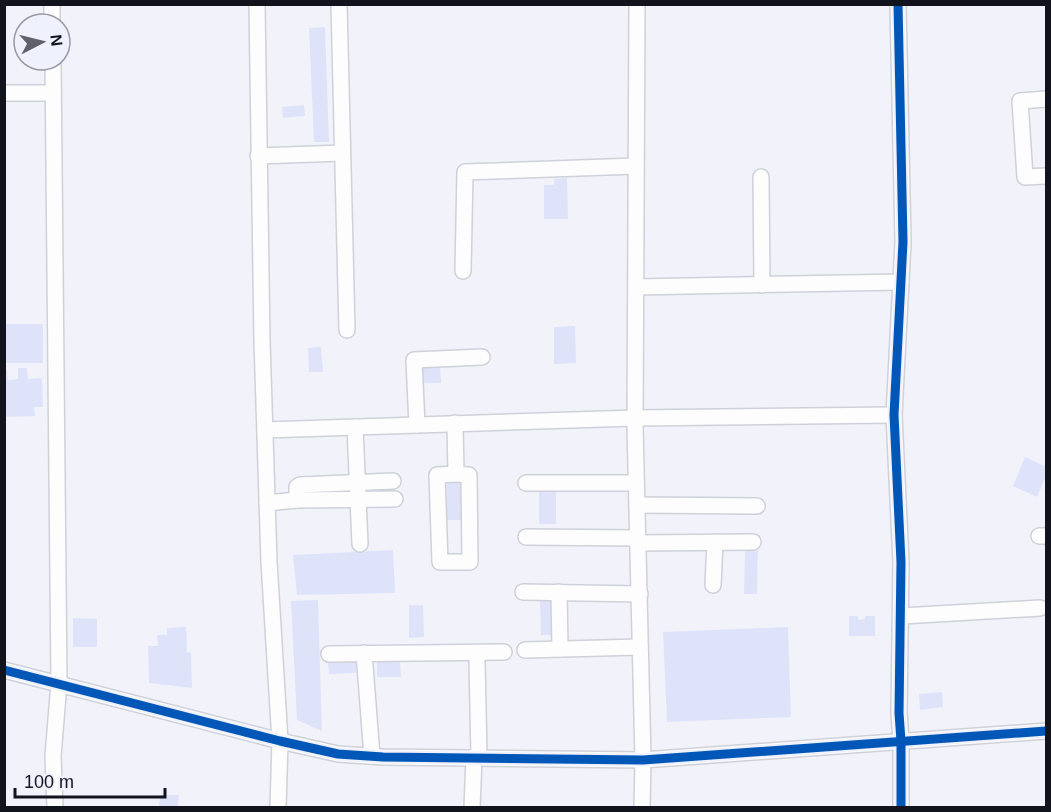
<svg xmlns="http://www.w3.org/2000/svg" width="1051" height="812" font-family="Arial,sans-serif">
<rect width="100%" height="100%" fill="#f2f3fa"/>
<g fill="#dfe3fa">
<path d="M 325,27 L 329,142 L 314,142 L 309,28 Z"/>
<path d="M 304,105 L 305,116 L 283,118 L 282,107 Z"/>
<path d="M 567,178 L 568,219 L 544,219 L 544,185 L 554,185 L 554,179 Z"/>
<rect x="5" y="324" width="38" height="39"/>
<path d="M 575,326 L 576,363 L 554,364 L 554,327 Z"/>
<path d="M 321,347 L 323,372 L 309,372 L 308,348 Z"/>
<path d="M 440,361 L 441,383 L 421,383 L 420,362 Z"/>
<path d="M 18,368 L 27,368 L 28,379 L 42,378 L 43,407 L 34,407 L 35,416 L 5,417 L 5,370 L 7,370 L 8,380 L 18,379 Z"/>
<path d="M 1025,457 L 1046,467 L 1046,476 L 1037,497 L 1013,486 Z"/>
<path d="M 447,481 L 462,481 L 461,520 L 446,520 Z"/>
<rect x="539" y="487" width="17" height="37"/>
<path d="M 745,548 L 758,549 L 757,594 L 744,594 Z"/>
<path d="M 393,550 L 395,593 L 297,595 L 293,555 Z"/>
<path d="M 318,600 L 318,601 L 322,731 L 297,720 L 291,601 Z"/>
<path d="M 540,601 L 554,601 L 555,635 L 541,635 Z"/>
<path d="M 409,605 L 423,605 L 424,637 L 409,638 Z"/>
<path d="M 849,616 L 858,616 L 858,620 L 865,619 L 865,616 L 875,616 L 875,636 L 849,636 Z"/>
<path d="M 73,618 L 97,619 L 97,647 L 73,647 Z"/>
<path d="M 186,627 L 187,652 L 191,653 L 192,688 L 149,683 L 148,646 L 158,646 L 157,635 L 167,635 L 167,628 Z"/>
<path d="M 788,627 L 791,717 L 667,722 L 663,632 Z"/>
<path d="M 377,659 L 400,659 L 401,677 L 377,677 Z"/>
<path d="M 356,660 L 356,673 L 329,674 L 328,661 Z"/>
<path d="M 942,692 L 943,707 L 920,710 L 919,694 Z"/>
<path d="M 160,795 L 179,795 L 178,807 L 159,807 Z"/>
</g>
<g fill="none" stroke-linecap="round" stroke-linejoin="round">
<g stroke="#cfd1d9" stroke-width="18">
<g id="minor">
<path d="M 52,4 L 52,24"/>
<path d="M 257,4 L 262,341 L 269,562 L 280,741 L 278,808"/>
<path d="M 339,4 L 347,330"/>
<path d="M 637,4 L 635,426 L 643,760 L 642,808"/>
<path d="M 898,4 L 903,242 L 894,415 L 901,562 L 899,713 L 901,741 L 901,808"/>
<path d="M 53,60 L 59,683 L 53,756 L 55,808"/>
<path d="M 4,93 L 53,93"/>
<path d="M 1046,99 L 1020,101 L 1025,177 L 1046,176"/>
<path d="M 258,156 L 342,153"/>
<path d="M 761,177 L 762,285"/>
<path d="M 463,271 L 465,172 L 636,166"/>
<path d="M 636,287 L 901,282"/>
<path d="M 455,423 L 456,474 L 469,475 L 470,562 L 440,562 L 437,475 L 456,474"/>
<path d="M 417,425 L 414,360 L 482,357"/>
<path d="M 355,427 L 360,544"/>
<path d="M 265,430 L 635,418 L 894,415"/>
<path d="M 393,481 L 300,485 L 297,487 L 297,500 L 395,499"/>
<path d="M 526,483 L 636,483"/>
<path d="M 267,503 L 297,500"/>
<path d="M 637,505 L 757,506"/>
<path d="M 1039,536 L 1046,536"/>
<path d="M 526,537 L 638,538"/>
<path d="M 638,543 L 753,542"/>
<path d="M 713,585 L 715,542"/>
<path d="M 523,592 L 640,594"/>
<path d="M 559,592 L 560,649"/>
<path d="M 902,616 L 1040,608"/>
<path d="M 525,650 L 640,647"/>
<path d="M 364,653 L 372,756"/>
<path d="M 329,654 L 504,652"/>
<path d="M 477,661 L 479,757"/>
<path d="M 4,670 L 280,741 L 338,754 L 383,757 L 643,760 L 1046,731"/>
<path d="M 472,808 L 474,757"/>
</g>
</g>
<use href="#minor" stroke="#fdfdfe" stroke-width="15"/>
<g stroke="#eff1fd" stroke-width="13">
<g id="cycleway">
<path d="M 898,4 L 903,242 L 894,415 L 901,562 L 899,713 L 901,741 L 901,808"/>
<path d="M 4,670 L 280,741 L 338,754 L 383,757 L 643,760 L 1046,731"/>
</g>
</g>
<use href="#cycleway" stroke="#0057b8" stroke-width="9"/>
</g>
<rect width="1051" height="812" fill="none" stroke="#11131d" stroke-width="12"/>
<g transform="translate(42 42) rotate(83)"><circle r="28" fill="#eff1fd" stroke="#9698a3" stroke-width="1.5"/>
<path d="M0-4.5L10 22L0 15L-10 22Z" fill="#60616a"/>
<text y="-9" font-size="16" font-weight="bold" text-anchor="middle" fill="#11131d">N</text>
</g>
<path d="M15 788v9h150v-9" fill="none" stroke="#11131d" stroke-width="3"/>
<text x="24" y="788" font-size="18" fill="#11131d" stroke="#eff1fd" stroke-width="4.5" paint-order="stroke">100 m</text>
</svg>
